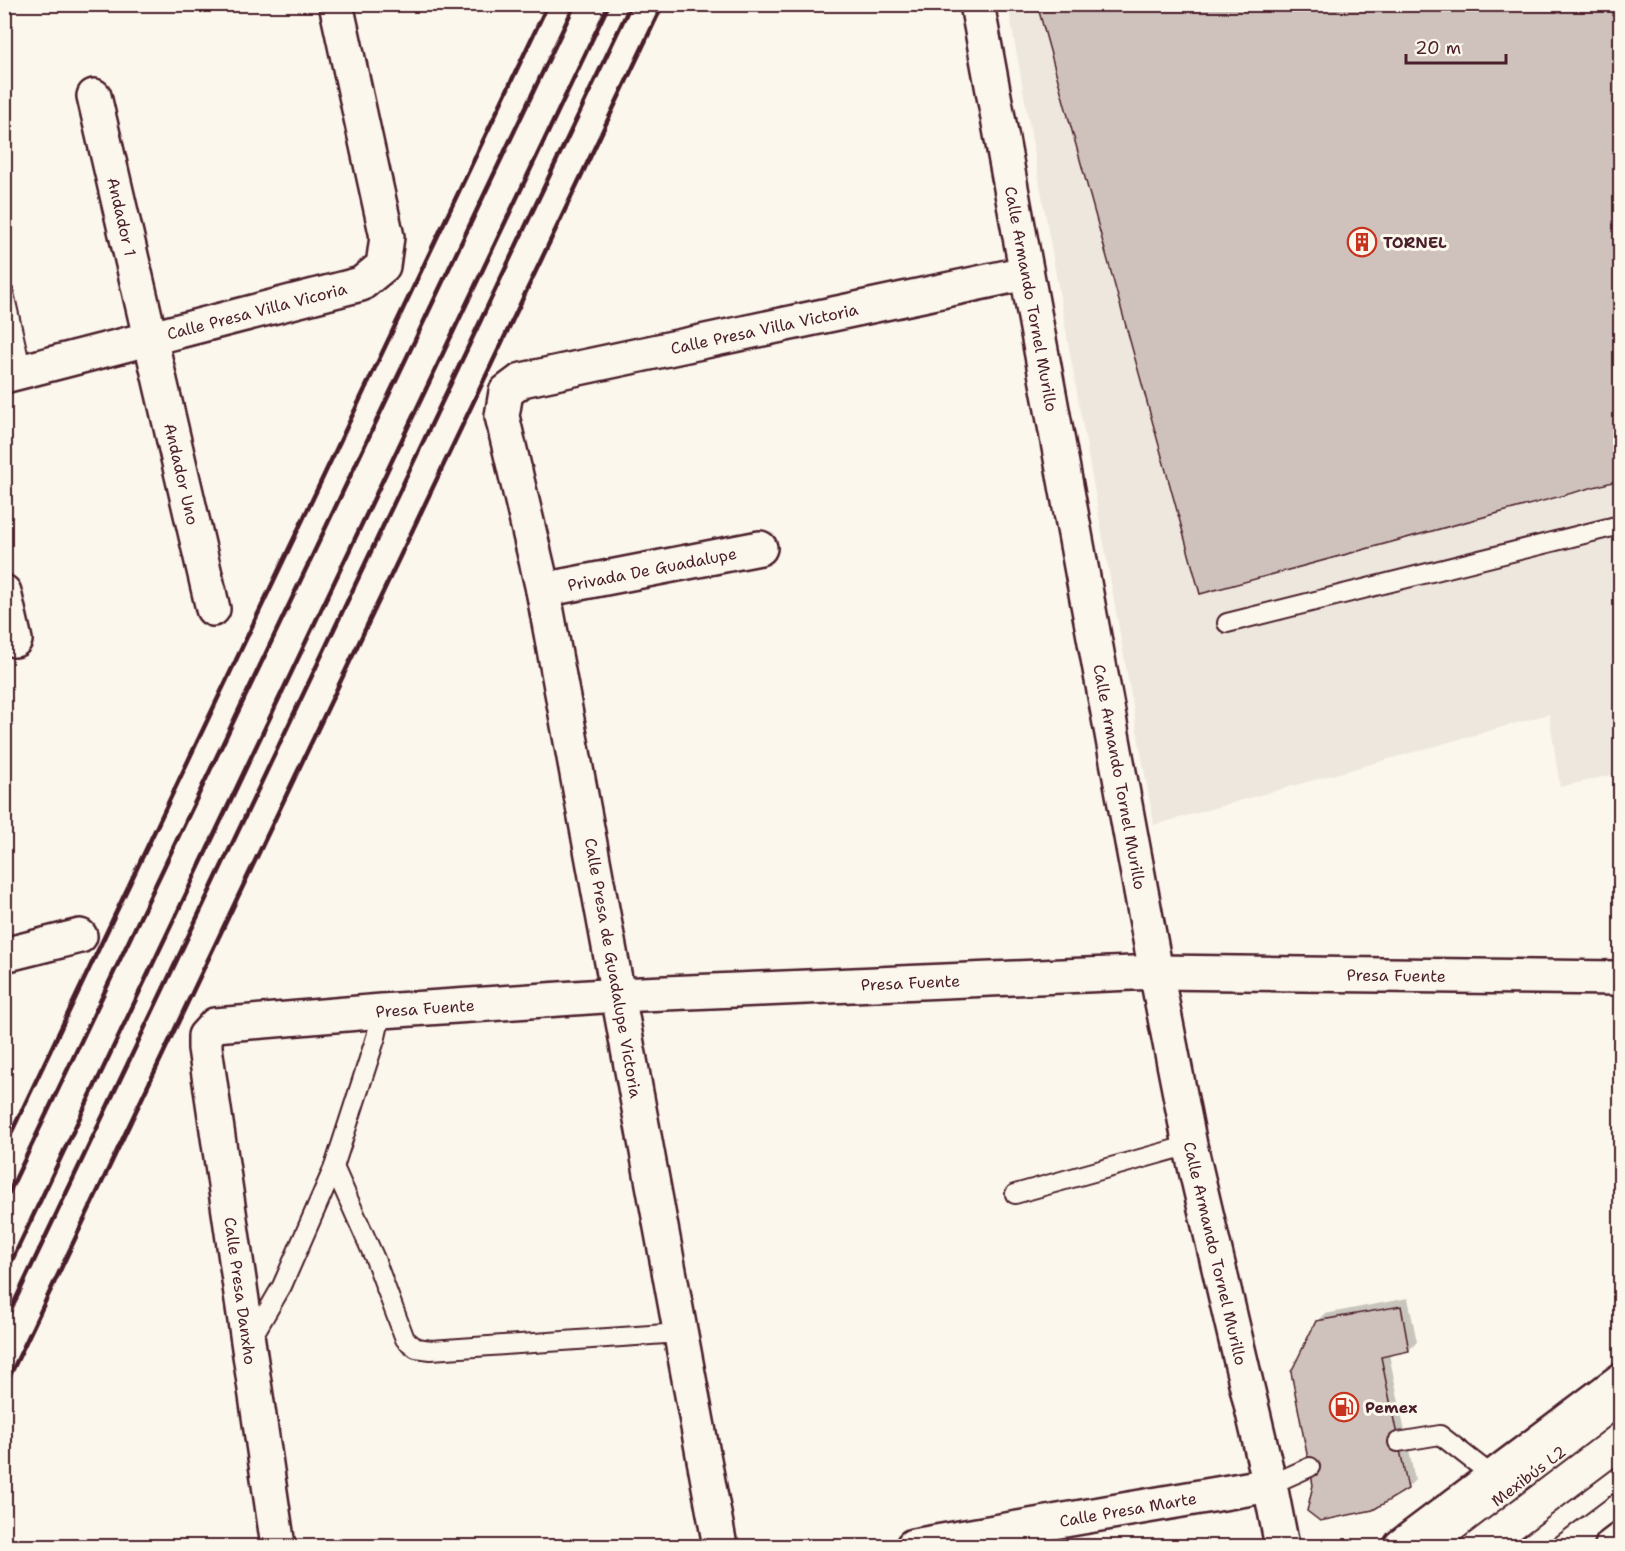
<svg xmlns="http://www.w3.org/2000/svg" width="1625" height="1551" font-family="'Shantell Sans',sans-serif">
<rect width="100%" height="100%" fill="#fbf7ec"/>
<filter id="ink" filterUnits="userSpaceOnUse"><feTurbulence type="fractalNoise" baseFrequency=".0167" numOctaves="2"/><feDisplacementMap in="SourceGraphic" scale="12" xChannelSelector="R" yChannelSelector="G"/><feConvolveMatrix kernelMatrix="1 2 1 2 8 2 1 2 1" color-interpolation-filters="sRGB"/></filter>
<g filter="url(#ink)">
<path fill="#eee7de" d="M 1008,5 L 1620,5 L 1620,773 L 1560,787 L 1549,714 L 1154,825 Z"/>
<g fill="#0003">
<path d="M 1039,4 L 1620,4 L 1620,478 L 1201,592 Z"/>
<path d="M 1408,1298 L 1417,1342 L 1409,1350 L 1389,1354 L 1415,1480 L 1407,1488 L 1314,1485 L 1317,1322 L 1325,1314 Z"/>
</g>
<g fill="#cfc2bc" stroke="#4a1f2b" stroke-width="1.5">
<path d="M 1037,4 L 1620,4 L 1620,480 L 1200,594 Z"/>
<path d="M 1401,1306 L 1409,1351 L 1381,1357 L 1408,1489 L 1373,1510 L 1320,1521 L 1307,1511 L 1313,1485 L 1291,1372 L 1316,1321 Z"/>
</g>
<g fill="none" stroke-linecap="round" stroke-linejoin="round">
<g stroke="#4a1f2b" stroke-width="22">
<g id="service">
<path d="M 4,293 L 22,372"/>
<path d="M 1227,623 L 1620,525"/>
<path d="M 334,1167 L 375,1259 L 405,1339 L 416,1348 L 431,1350 L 680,1333"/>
<path d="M 1015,1194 L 1190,1145"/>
<path d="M 250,1341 L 282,1286 L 334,1167 L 376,1037 L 382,1011"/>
<path d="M 1398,1442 L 1440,1435 L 1494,1477"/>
<path d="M 1270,1485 L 1310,1467"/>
<path id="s1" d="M 1436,1546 L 1620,1406"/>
<path d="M 1527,1546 L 1620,1476"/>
</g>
</g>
<g stroke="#4a1f2b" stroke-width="38">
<g id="minor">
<path id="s2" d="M 977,4 L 1156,972 L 1190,1145 L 1270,1485 L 1282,1546"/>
<path id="s3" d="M 94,96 L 213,609"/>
<path id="s4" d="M 4,376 L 361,284 L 383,266 L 387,237 L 336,4"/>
<path id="s5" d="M 543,590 L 760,548"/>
<path d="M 4,592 L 15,640"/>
<path d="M 4,955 L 80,936"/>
<path id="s6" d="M 278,1546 L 205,1048 L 205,1036 L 215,1025 L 382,1011 L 618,995 L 1156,972 L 1620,978"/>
<path id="s7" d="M 720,1546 L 543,590 L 502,416 L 506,392 L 522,380 L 1026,273"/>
<path id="s8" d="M 913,1546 L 1270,1485"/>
</g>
</g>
<g stroke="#4a1f2b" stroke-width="38">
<g id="primary">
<path d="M 1401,1546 L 1620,1381"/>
<path d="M 1612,1546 L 1620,1540"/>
</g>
</g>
<use href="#service" stroke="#fbf7ec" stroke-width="18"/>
<use href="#minor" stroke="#fbf7ec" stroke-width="33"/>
<use href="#primary" stroke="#fbf7ec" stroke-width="33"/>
<g stroke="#4a1f2b" stroke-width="4.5">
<path d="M 4,1148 L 548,4"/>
<path d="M 4,1203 L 575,4"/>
<path d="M 4,1277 L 609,4"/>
<path d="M 4,1324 L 631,4"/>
<path d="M 4,1388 L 663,4"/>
</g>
</g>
</g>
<defs>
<g id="building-ring" transform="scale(1.5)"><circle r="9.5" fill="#fbf7ec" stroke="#c8321e" stroke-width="1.5"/><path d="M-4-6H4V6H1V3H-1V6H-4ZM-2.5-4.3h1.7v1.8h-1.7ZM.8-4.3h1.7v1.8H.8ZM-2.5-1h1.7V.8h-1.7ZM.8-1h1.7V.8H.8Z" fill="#c8321e"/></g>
<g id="fuel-ring" transform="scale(1.5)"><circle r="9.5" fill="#fbf7ec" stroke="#c8321e" stroke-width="1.5"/><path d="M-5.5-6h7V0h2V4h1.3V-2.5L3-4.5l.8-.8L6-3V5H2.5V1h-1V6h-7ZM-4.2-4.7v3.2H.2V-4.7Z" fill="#c8321e"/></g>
</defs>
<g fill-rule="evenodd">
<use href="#building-ring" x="1362" y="242"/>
<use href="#fuel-ring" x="1344" y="1407"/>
</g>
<g text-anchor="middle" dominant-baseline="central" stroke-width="6" stroke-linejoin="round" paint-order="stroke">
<g font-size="16" fill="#4a1f2b" stroke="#fbf7ec">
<text stroke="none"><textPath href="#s3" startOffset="124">Andador 1</textPath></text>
<text stroke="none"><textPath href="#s2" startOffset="300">Calle Armando Tornel Murillo</textPath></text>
<text stroke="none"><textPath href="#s4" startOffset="261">Calle Presa Villa Vicoria</textPath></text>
<text stroke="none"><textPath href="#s7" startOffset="1443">Calle Presa Villa Victoria</textPath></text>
<text stroke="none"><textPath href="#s3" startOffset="388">Andador Uno</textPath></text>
<text stroke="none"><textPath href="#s5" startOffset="111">Privada De Guadalupe</textPath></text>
<text stroke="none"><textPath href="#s2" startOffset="786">Calle Armando Tornel Murillo</textPath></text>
<text transform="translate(613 968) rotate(80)">Calle Presa de Guadalupe Victoria</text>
<text stroke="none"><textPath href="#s6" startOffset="1713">Presa Fuente</textPath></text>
<text stroke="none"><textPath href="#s6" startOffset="1227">Presa Fuente</textPath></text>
<text stroke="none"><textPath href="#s6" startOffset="741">Presa Fuente</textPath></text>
<text stroke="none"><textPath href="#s2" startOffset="1272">Calle Armando Tornel Murillo</textPath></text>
<text transform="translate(240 1291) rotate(82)">Calle Presa Danxho</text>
<text stroke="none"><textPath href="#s1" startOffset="116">Mexibús L2</textPath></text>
<text stroke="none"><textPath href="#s8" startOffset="218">Calle Presa Marte</textPath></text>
</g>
<g font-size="16" font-weight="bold" fill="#4a1f2b" stroke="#fbf7ec" text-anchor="start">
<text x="1383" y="242">TORNEL</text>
<text x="1365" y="1407">Pemex</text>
</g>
</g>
<rect width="1625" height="1551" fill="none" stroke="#fbf7ec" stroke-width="24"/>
<rect x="12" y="12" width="1601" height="1527" fill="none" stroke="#4a1f2b" stroke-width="2" filter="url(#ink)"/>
<path d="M1406 54v9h100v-9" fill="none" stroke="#4a1f2b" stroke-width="3"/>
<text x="1415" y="54" font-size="18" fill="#4a1f2b" stroke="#fbf7ec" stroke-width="4.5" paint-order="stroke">20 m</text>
</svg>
